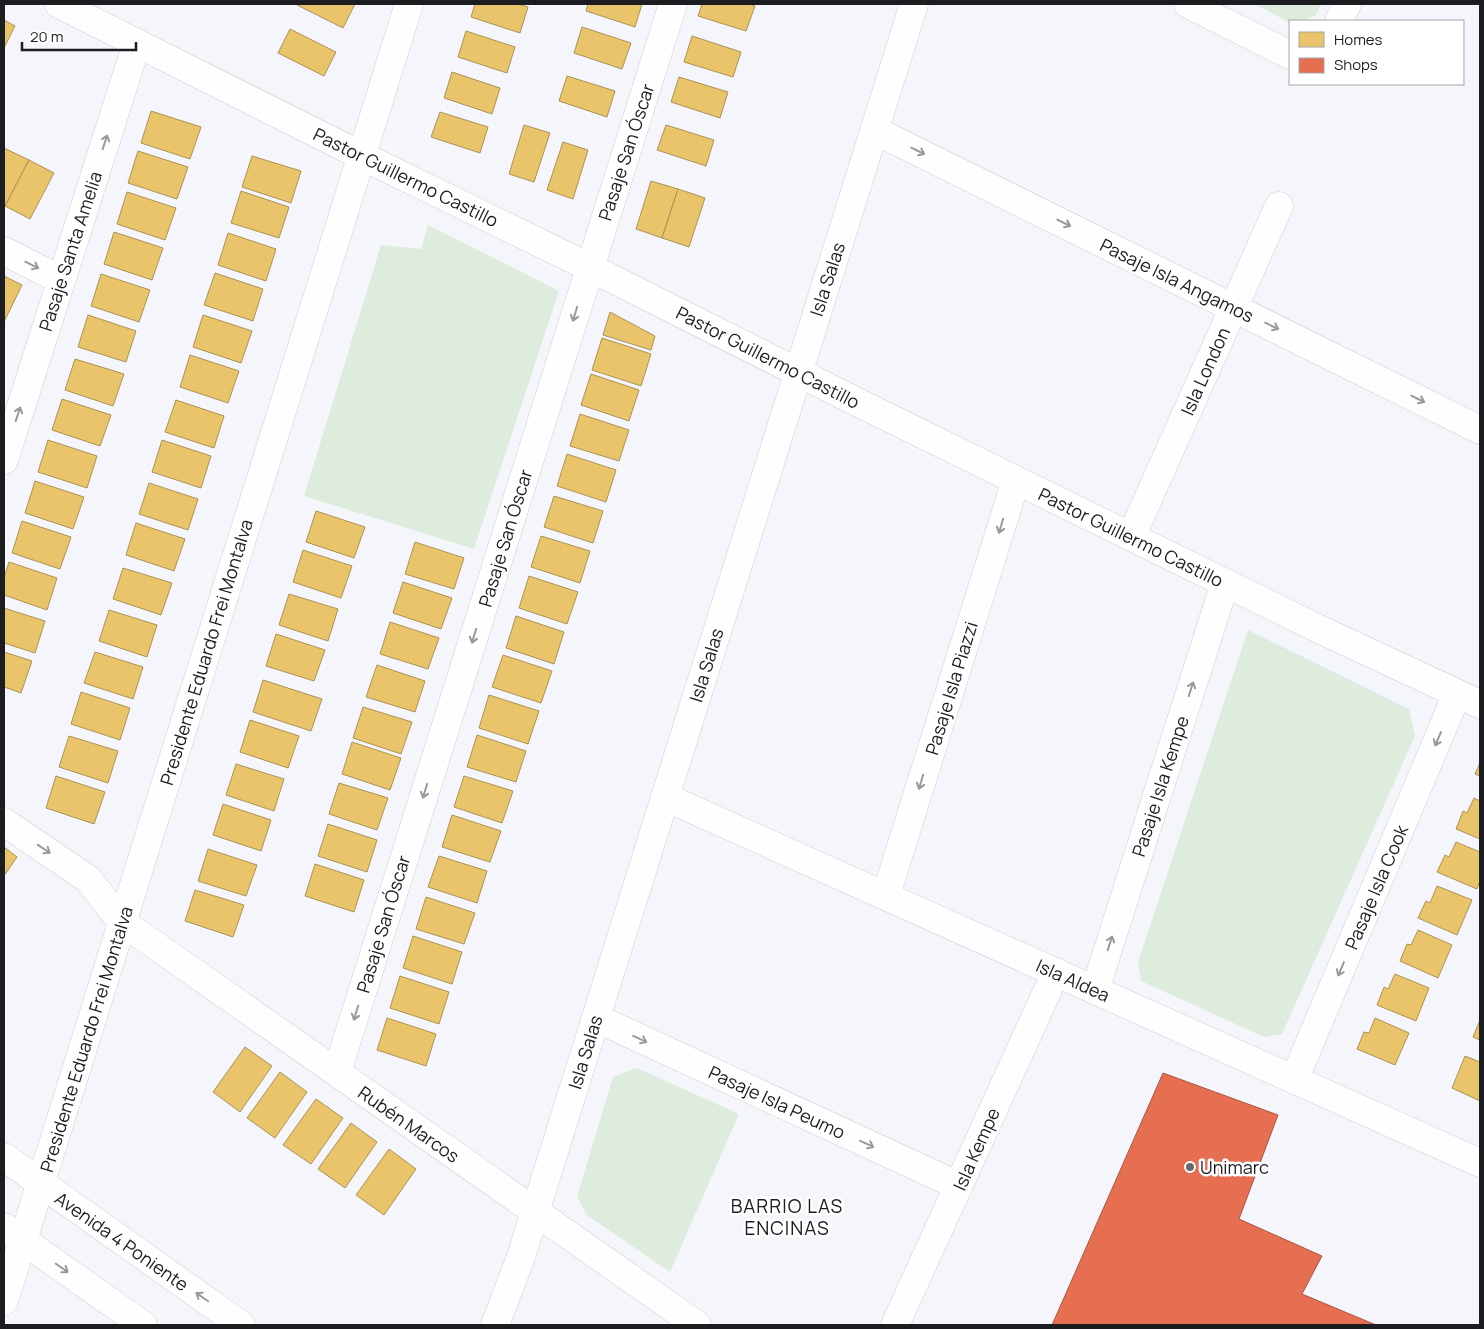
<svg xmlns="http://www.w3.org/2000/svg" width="1484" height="1329" font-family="Manrope,sans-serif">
<rect width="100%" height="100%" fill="#f5f6fb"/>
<g fill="#ddecdd">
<path d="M 1255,4 L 1321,4 L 1316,15 L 1303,21 L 1290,21 L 1290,23 Z"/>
<path d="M 428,225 L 559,291 L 474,549 L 304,496 L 381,245 L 421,249 Z"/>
<path d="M 1248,630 L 1409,709 L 1415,736 L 1282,1034 L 1264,1037 L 1141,981 L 1138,962 Z"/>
<path d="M 637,1068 L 739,1114 L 670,1272 L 588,1216 L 577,1197 L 613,1077 Z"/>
</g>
<g fill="#e9c46a" stroke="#ac9254">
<path d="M 298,4 L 355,4 L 343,28 L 297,5 Z"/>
<path d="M 475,4 L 518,4 L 528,7 L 520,33 L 471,17 Z"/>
<path d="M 588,4 L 642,4 L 635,27 L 586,11 Z"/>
<path d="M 702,4 L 749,4 L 755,6 L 746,31 L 698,16 Z"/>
<path d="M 4,20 L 15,26 L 4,48 Z"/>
<path d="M 582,27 L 631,43 L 622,69 L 574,53 Z"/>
<path d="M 290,29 L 336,52 L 324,76 L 278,53 Z"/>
<path d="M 466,31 L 515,47 L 507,73 L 458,57 Z"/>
<path d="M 692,36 L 741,52 L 733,77 L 684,62 Z"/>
<path d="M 452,72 L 500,88 L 492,114 L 444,98 Z"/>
<path d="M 567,76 L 615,91 L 607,117 L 559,101 Z"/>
<path d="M 679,77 L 728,92 L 720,118 L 671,102 Z"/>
<path d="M 151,111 L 201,127 L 190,159 L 141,143 Z"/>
<path d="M 440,112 L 488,127 L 480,153 L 431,137 Z"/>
<path d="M 524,125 L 550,133 L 534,182 L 509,174 Z"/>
<path d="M 666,125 L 714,140 L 706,166 L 657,150 Z"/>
<path d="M 563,142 L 588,150 L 573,199 L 547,190 Z"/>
<path d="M 4,148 L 29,160 L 5,206 L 4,205 Z"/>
<path d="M 138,151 L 188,167 L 177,199 L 128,183 Z"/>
<path d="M 252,156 L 301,171 L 291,203 L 242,187 Z"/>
<path d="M 29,160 L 54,173 L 30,219 L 5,206 Z"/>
<path d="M 651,181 L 678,189 L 662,238 L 636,229 Z"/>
<path d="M 678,189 L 705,198 L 689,247 L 662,238 Z"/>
<path d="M 241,191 L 289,207 L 279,238 L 231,223 Z"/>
<path d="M 127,192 L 176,208 L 165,240 L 117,224 Z"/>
<path d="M 114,232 L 163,248 L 152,280 L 104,264 Z"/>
<path d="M 228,233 L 276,249 L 266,281 L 218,265 Z"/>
<path d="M 215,273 L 263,289 L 253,321 L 204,305 Z"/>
<path d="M 101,274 L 150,290 L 139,322 L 91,306 Z"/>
<path d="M 4,276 L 22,285 L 4,322 Z"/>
<path d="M 610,312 L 655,336 L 651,350 L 603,335 Z"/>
<path d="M 88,315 L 136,331 L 126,362 L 78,347 Z"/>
<path d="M 203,315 L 252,331 L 241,363 L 193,347 Z"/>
<path d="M 602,338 L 651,354 L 641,386 L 592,370 Z"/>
<path d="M 190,355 L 239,371 L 228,403 L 180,387 Z"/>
<path d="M 75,359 L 124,374 L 113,406 L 65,390 Z"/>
<path d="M 591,374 L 639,390 L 629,421 L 581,405 Z"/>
<path d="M 62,399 L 111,415 L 100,446 L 52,430 Z"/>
<path d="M 176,400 L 224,416 L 214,448 L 165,432 Z"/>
<path d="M 580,414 L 629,430 L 619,461 L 570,446 Z"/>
<path d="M 48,440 L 97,456 L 87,488 L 38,472 Z"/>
<path d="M 162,440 L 211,456 L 201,488 L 152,472 Z"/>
<path d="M 567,454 L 616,470 L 606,502 L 557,486 Z"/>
<path d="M 35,481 L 84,497 L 73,529 L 25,513 Z"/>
<path d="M 149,483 L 198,499 L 188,530 L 139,514 Z"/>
<path d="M 554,496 L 603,511 L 593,543 L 544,527 Z"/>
<path d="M 316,511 L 365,527 L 354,558 L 306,542 Z"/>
<path d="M 22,521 L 71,537 L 60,569 L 12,553 Z"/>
<path d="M 136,523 L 185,539 L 174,571 L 126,555 Z"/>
<path d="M 541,536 L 590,551 L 580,583 L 531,567 Z"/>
<path d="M 415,542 L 464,558 L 454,589 L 405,574 Z"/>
<path d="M 303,550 L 352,566 L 341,598 L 293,582 Z"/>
<path d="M 9,562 L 57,578 L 47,610 L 4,595 L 4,578 Z"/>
<path d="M 123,568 L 172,583 L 161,615 L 113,599 Z"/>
<path d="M 529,576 L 578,592 L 567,624 L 519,608 Z"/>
<path d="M 403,582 L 452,598 L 441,629 L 393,613 Z"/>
<path d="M 289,594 L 338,609 L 328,641 L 279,625 Z"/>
<path d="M 4,608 L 45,621 L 35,653 L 4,643 Z"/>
<path d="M 109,610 L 157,625 L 147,657 L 99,641 Z"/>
<path d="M 516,616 L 564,632 L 554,664 L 506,648 Z"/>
<path d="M 390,622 L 439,638 L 428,669 L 380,654 Z"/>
<path d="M 276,634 L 325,650 L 314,681 L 266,666 Z"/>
<path d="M 4,652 L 32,661 L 21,693 L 4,687 Z"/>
<path d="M 95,652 L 143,667 L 133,699 L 84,683 Z"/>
<path d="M 503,655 L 552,671 L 541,703 L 492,687 Z"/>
<path d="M 377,665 L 425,681 L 415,712 L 366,697 Z"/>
<path d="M 263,680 L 322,699 L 311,731 L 253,712 Z"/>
<path d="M 81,692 L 130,708 L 120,740 L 71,724 Z"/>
<path d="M 489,695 L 539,711 L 528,744 L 479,728 Z"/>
<path d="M 363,707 L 412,722 L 401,754 L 353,738 Z"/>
<path d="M 250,720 L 299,736 L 288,768 L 240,752 Z"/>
<path d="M 477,735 L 526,751 L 516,782 L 467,767 Z"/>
<path d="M 69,736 L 118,751 L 108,783 L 59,767 Z"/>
<path d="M 352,742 L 401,758 L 390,790 L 342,774 Z"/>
<path d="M 1480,763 L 1480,776 L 1475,774 Z"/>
<path d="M 236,764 L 284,779 L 274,811 L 226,795 Z"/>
<path d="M 56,776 L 105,792 L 94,824 L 46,808 Z"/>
<path d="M 464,776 L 513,791 L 502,823 L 454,807 Z"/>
<path d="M 339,783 L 388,798 L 377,830 L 329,814 Z"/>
<path d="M 1474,798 L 1480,801 L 1480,839 L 1456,829 L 1463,811 L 1467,813 Z"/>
<path d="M 223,804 L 271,820 L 261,851 L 213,835 Z"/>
<path d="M 452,815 L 501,831 L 490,862 L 442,847 Z"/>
<path d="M 328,824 L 377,840 L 367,872 L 318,856 Z"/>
<path d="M 1456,842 L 1480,852 L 1480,880 L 1477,889 L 1437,872 L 1445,855 L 1449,857 Z"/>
<path d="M 4,847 L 17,857 L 4,876 Z"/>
<path d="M 208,849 L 257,865 L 246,896 L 198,881 Z"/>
<path d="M 439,856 L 487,871 L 477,903 L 428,887 Z"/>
<path d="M 315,864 L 364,880 L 354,912 L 305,896 Z"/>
<path d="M 1437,886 L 1472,900 L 1457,935 L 1418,918 L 1426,901 L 1430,903 Z"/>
<path d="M 195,890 L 244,905 L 233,937 L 185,921 Z"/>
<path d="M 426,897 L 475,913 L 464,944 L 416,929 Z"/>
<path d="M 1418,930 L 1452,945 L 1438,978 L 1400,961 L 1407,944 L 1411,945 Z"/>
<path d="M 413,936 L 462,952 L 452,984 L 403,968 Z"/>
<path d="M 1395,974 L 1429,988 L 1416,1021 L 1377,1005 L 1384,987 L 1388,989 Z"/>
<path d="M 400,976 L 449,992 L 439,1024 L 390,1008 Z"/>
<path d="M 387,1018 L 436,1034 L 426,1066 L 377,1050 Z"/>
<path d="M 1375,1018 L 1409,1033 L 1395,1065 L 1357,1049 L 1364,1032 L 1369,1033 Z"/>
<path d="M 1480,1020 L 1480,1040 L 1473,1037 Z"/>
<path d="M 245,1047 L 272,1066 L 240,1112 L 213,1092 Z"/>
<path d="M 1465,1056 L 1480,1062 L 1480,1101 L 1452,1088 Z"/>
<path d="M 280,1072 L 307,1092 L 275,1138 L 247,1118 Z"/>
<path d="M 316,1099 L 343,1118 L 311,1164 L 283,1145 Z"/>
<path d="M 351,1123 L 377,1142 L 345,1188 L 318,1169 Z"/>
<path d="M 389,1149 L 416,1169 L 384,1215 L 356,1195 Z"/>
</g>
<path fill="#e76f51" stroke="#aa5643" d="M 1163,1073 L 1278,1115 L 1239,1219 L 1322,1256 L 1302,1294 L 1376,1325 L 1052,1325 Z"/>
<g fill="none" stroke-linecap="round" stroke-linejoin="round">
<g stroke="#cdced3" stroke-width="29">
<g id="street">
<path d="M 59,4 L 362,156 L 589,267 L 857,402 L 1321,630 L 1480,704"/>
<path d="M 1188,4 L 1290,55"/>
<path d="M 1339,21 L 1347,4"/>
<path d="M 874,130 L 1480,430"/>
<path d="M 4,251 L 61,280"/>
<path d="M 4,460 L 137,43"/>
<path d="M 1131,537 L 1279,206"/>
<path d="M 665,797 L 1480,1163"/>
<path d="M 4,822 L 88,879 L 122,922 L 697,1325"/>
<path d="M 886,895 L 1016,480"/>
<path d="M 1095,990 L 1225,583"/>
<path d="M 596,1018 L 959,1186"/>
<path d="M 337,1072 L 673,4"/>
<path d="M 1294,1080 L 1457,694"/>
<path d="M 4,1301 L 409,4"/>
<path d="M 495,1325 L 521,1257 L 535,1212 L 914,4"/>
<path d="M 895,1325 L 1056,972"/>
</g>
</g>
<g stroke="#cdced3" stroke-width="29">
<g id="secondary">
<path d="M 4,1157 L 241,1325"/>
<path d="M 4,1227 L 143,1325"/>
</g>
</g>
<use href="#street" stroke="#fefefe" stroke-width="28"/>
<use href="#secondary" stroke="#fefefe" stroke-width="28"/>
</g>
<defs><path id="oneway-shaft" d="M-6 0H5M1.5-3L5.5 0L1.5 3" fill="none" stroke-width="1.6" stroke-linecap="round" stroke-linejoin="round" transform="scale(1.25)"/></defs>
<g stroke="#98999b">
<use href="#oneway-shaft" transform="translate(105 142) rotate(-72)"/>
<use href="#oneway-shaft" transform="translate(918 151) rotate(26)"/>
<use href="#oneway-shaft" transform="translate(1064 223) rotate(26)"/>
<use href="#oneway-shaft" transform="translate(32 265) rotate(27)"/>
<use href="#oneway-shaft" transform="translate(575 314) rotate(107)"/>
<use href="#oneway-shaft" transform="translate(1272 326) rotate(26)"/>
<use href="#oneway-shaft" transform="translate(1418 399) rotate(26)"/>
<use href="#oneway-shaft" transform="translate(18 414) rotate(-72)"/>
<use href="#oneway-shaft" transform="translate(1001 526) rotate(107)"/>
<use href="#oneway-shaft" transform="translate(474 636) rotate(107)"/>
<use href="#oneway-shaft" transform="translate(1191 689) rotate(-72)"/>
<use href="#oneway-shaft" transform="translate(1438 739) rotate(113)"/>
<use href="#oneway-shaft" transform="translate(921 782) rotate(107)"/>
<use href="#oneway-shaft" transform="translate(425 791) rotate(107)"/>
<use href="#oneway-shaft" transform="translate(44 849) rotate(34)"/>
<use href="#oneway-shaft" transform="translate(1110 943) rotate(-72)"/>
<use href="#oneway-shaft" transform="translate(1341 969) rotate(113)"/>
<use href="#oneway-shaft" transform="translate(356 1013) rotate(107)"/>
<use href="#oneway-shaft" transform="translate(640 1039) rotate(25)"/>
<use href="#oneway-shaft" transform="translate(867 1144) rotate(25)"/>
<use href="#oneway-shaft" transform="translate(62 1268) rotate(35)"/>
<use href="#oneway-shaft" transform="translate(202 1297) rotate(-145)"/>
</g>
<circle fill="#68696d" stroke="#fff" stroke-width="2" cx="1190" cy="1167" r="5"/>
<g text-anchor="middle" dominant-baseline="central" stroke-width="5" stroke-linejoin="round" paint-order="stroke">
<g font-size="18" fill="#1c1d21" stroke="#fff">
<text transform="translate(626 152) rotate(-72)">Pasaje San Óscar</text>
<text transform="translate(406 177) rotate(26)">Pastor Guillermo Castillo</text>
<text transform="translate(70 251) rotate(-72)">Pasaje Santa Amelia</text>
<text transform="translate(827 279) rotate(-72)">Isla Salas</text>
<text transform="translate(1177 280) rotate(26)">Pasaje Isla Angamos</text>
<text transform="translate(768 357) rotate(27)">Pastor Guillermo Castillo</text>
<text transform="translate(1205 371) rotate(-66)">Isla London</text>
<text transform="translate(1131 537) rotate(26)">Pastor Guillermo Castillo</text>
<text transform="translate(505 538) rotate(-73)">Pasaje San Óscar</text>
<text transform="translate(206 652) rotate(-73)">Presidente Eduardo Frei Montalva</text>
<text transform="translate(706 665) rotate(-73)">Isla Salas</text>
<text transform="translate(951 688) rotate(-73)">Pasaje Isla Piazzi</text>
<text transform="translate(1160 786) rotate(-72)">Pasaje Isla Kempe</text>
<text transform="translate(1376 887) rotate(-67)">Pasaje Isla Cook</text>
<text transform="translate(383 924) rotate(-73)">Pasaje San Óscar</text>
<text transform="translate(1073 980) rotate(24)">Isla Aldea</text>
<text transform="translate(86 1039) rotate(-73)">Presidente Eduardo Frei Montalva</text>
<text transform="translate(585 1052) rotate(-73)">Isla Salas</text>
<text transform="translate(777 1102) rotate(25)">Pasaje Isla Peumo</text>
<text transform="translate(409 1124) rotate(35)">Rubén Marcos</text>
<text transform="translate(976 1149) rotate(-66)">Isla Kempe</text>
<text transform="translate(122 1241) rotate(35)">Avenida 4 Poniente</text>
</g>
<g font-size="18" fill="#1c1d21" stroke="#fff" text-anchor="start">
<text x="1200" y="1167">Unimarc</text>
</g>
<g font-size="19" letter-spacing="1" fill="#1c1d21" stroke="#fff">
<text x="787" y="1206">BARRIO LAS<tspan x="787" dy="22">ENCINAS</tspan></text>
</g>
</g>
<rect width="1484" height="1329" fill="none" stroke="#1c1d21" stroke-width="10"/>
<rect x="1289" y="20" width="175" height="65" fill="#ffffff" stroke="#a4a5a6"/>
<rect x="1299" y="32" width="25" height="15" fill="#e9c46a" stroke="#a4a5a6"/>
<text x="1334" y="45" font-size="15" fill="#1c1d21">Homes</text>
<rect x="1299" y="58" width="25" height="15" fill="#e76f51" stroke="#a4a5a6"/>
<text x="1334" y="70" font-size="15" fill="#1c1d21">Shops</text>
<path d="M22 42v8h114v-8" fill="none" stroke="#1c1d21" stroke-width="2.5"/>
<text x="30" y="42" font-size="15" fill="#1c1d21" stroke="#ffffff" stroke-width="4" paint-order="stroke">20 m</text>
</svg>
